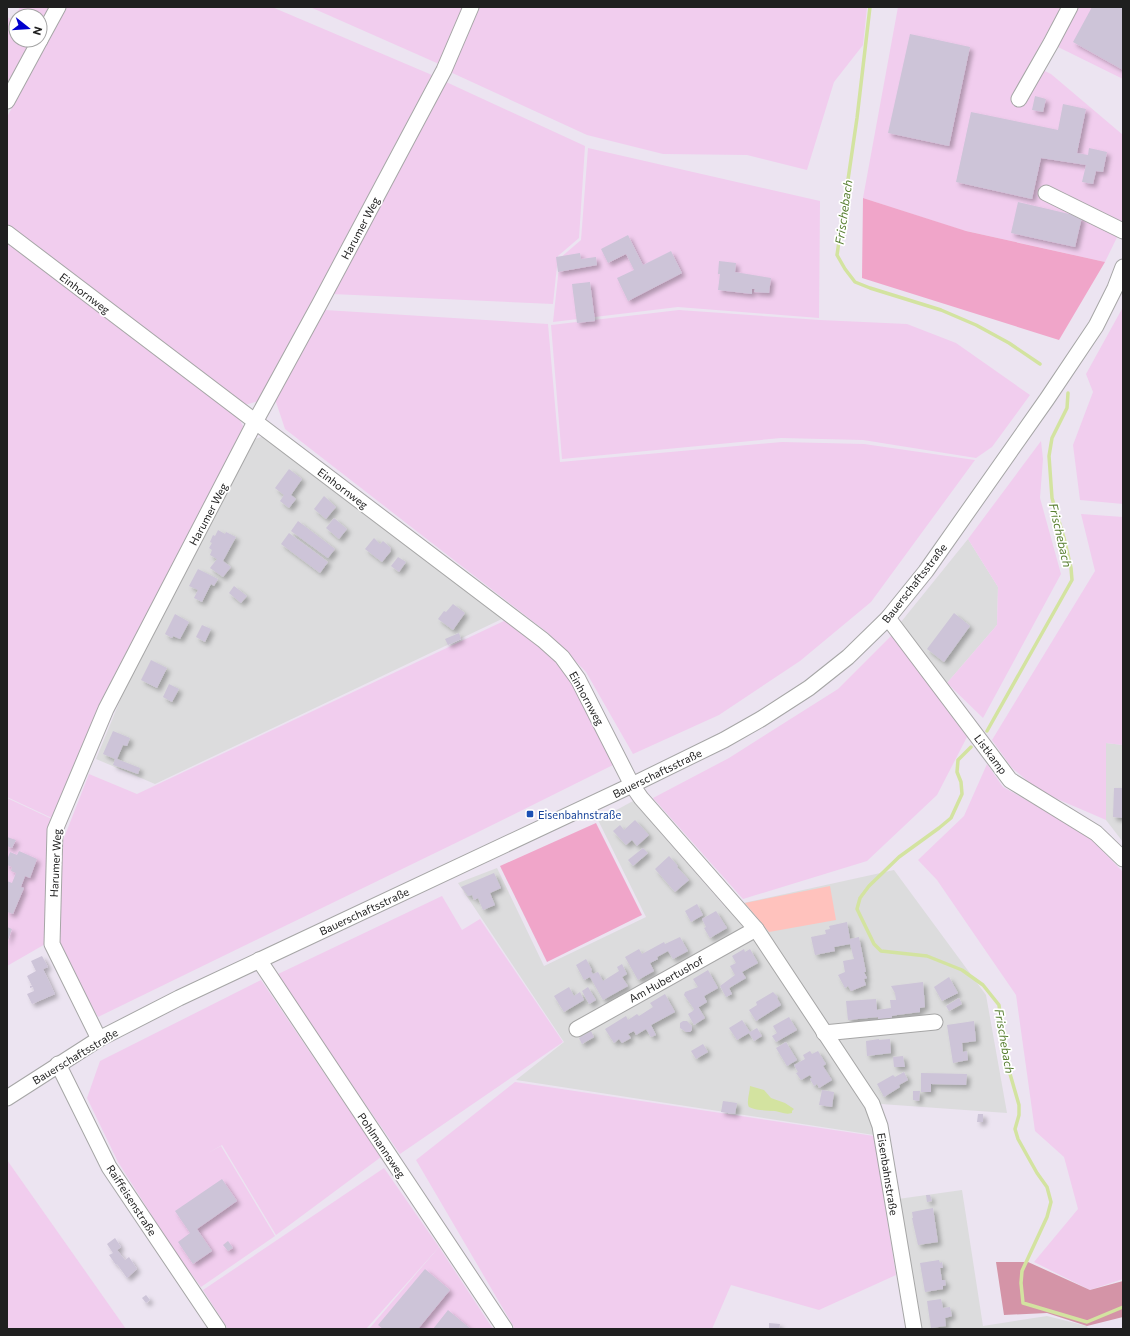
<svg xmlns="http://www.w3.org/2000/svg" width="1130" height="1336" font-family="Commissioner,sans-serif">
<defs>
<filter id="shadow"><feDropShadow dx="3.5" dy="3.5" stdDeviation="2" flood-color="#0004"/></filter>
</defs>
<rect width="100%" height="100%" fill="#ece4f1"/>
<g fill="#dcdcdd">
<path d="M 265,436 L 504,618 L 155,784 L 96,759 L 130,676 L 254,439 Z"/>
<path d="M 968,539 L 998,587 L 997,625 L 947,683 L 901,622 Z"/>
<path d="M 1106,743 L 1123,745 L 1123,842 L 1106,820 Z"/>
<path d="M 633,801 L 725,907 L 894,870 L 986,995 L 1007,1113 L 867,1103 L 874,1135 L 516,1080 L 564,1042 L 458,883 L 497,868 L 544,966 L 646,917 L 598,820 Z"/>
<path d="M 962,1190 L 983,1326 L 1047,1316 L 1087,1326 L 1088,1329 L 921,1329 L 898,1199 Z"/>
</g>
<g fill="#f1cdee">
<path d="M 20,7 L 51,7 L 40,27 L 40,16 L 16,16 L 16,40 L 33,40 L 7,86 L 7,17 L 13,20 Z"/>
<path d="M 67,7 L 272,7 L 432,75 L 259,401 L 245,405 L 7,226 L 7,117 Z"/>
<path d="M 310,7 L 464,7 L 439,64 Z"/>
<path d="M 476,7 L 867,7 L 863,45 L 834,82 L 807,170 L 747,155 L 663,154 L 587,135 L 448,71 Z"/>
<path d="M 898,7 L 1061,7 L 1030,64 L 1051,74 L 1123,135 L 1123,225 L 1105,262 L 962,230 L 863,198 Z"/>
<path d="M 1078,7 L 1123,7 L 1123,79 L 1058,47 Z"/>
<path d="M 444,81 L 585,146 L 579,238 L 558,256 L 553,304 L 332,294 Z"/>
<path d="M 588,148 L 820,201 L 819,318 L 678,307 L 553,322 L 560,258 L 581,240 Z"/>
<path d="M 7,242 L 236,413 L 243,426 L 238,441 L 117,670 L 54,819 L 7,797 Z"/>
<path d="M 1123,307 L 1123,504 L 1080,500 L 1073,445 L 1093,392 L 1086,374 Z"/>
<path d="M 325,310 L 548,324 L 560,462 L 782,442 L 864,444 L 975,460 L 871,602 L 800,661 L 719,715 L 633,754 L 586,672 L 548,633 L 285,429 L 275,399 Z"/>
<path d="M 679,310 L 820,320 L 907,324 L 956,343 L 1030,395 L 992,447 L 976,458 L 863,440 L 781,438 L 562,459 L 551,325 Z"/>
<path d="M 1041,441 L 1043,459 L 1040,498 L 1061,574 L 983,718 L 947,683 L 997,625 L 998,587 L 968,539 Z"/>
<path d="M 1081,514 L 1123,517 L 1123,745 L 1106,743 L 1106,820 L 1041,792 L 1012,768 L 992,740 L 1095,571 Z"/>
<path d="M 506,620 L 549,653 L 571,681 L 613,765 L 470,836 L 98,1017 L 58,943 L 62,843 L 89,774 L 137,794 Z"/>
<path d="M 892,635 L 967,737 L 937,795 L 867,861 L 743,899 L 653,798 L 729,758 L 838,689 Z"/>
<path d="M 987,764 L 1003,787 L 1084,832 L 1123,872 L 1123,1279 L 1090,1290 L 1034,1262 L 1078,1209 L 1064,1157 L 1035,1131 L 1016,995 L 937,880 L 918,860 L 964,816 Z"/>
<path d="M 7,798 L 54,820 L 47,943 L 7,966 Z"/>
<path d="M 442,896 L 462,930 L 480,919 L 563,1042 L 400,1154 L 276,975 Z"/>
<path d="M 261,980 L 381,1157 L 276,1235 L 222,1145 L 208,1153 L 221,1146 L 275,1236 L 201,1287 L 175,1252 L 118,1162 L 87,1098 L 100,1061 Z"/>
<path d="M 515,1082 L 874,1136 L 896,1275 L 819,1310 L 731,1285 L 712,1329 L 515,1329 L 416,1160 Z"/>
<path d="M 7,1160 L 126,1329 L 7,1329 Z"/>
<path d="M 384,1168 L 439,1247 L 366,1329 L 228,1329 L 203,1290 Z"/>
<path d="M 439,1247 L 493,1329 L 369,1329 Z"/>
</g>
<g fill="#f0a5c9">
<path d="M 863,198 L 966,231 L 1105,262 L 1059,340 L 862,278 Z"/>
<path d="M 596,823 L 642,915 L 547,962 L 500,866 Z"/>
</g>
<path fill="#d494a7" d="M 996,1262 L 1028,1262 L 1090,1290 L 1123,1281 L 1123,1317 L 1087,1326 L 1047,1313 L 1004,1315 Z"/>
<path fill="#ffc2bd" d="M 830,886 L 836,920 L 769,932 L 745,903 Z"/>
<path fill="#d3e3a0" d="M 750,1086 L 764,1090 L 771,1098 L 785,1103 L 794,1109 L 792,1111 L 792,1113 C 785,1115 781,1112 775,1111 C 766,1110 758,1111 749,1107 C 746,1102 750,1092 750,1086 Z"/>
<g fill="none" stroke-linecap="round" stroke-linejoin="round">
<g stroke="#d3e3a0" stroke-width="3.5">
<path d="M 870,7 L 857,118 L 837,255 L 845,269 L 855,282 L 870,288 L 941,310 L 976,325 L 1009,343 L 1040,364"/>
<path d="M 987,731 L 1072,580 L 1071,568 L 1064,538 L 1052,498 L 1049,456 L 1052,438 L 1067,408 L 1068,393"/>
<path d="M 971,747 L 958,760 L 957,772 L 961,782 L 962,794 L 951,818 L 939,828 L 899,857 L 869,886 L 860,898 L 857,909 L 874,944 L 881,951 L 927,956 L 962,970 L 983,985 L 999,1005 L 1006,1060 L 1019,1105 L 1019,1115 L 1015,1129 L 1018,1139 L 1028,1157 L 1037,1173 L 1047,1187 L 1051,1202 L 1047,1217 L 1022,1271 L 1021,1283 L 1023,1303 L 1087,1322 L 1123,1307"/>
</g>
</g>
<g fill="#cdc4d8" filter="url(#shadow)">
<path d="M 1092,7 L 1123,7 L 1123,70 L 1073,42 Z"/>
<path d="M 910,34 L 970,47 L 949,146 L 888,133 Z"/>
<path d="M 1035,96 L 1046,99 L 1043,112 L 1032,110 Z"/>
<path d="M 1063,104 L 1086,109 L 1077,153 L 1088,155 L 1089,148 L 1107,152 L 1103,172 L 1096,171 L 1093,184 L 1082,182 L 1086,165 L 1041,158 L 1032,199 L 956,182 L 971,112 L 1058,130 Z"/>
<path d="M 1018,202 L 1082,217 L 1075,247 L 1011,233 Z"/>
<path d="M 628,235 L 643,265 L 671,251 L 682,273 L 628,301 L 617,278 L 634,270 L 626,254 L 608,263 L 601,249 Z"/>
<path d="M 580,253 L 581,259 L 596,257 L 597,265 L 558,272 L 556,257 Z"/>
<path d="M 719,261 L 736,263 L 735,272 L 771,278 L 769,293 L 754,292 L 755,289 L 752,289 L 752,294 L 718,290 L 720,274 L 718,274 Z"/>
<path d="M 590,282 L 595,321 L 577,323 L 572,284 Z"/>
<path d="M 289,469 L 302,479 L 291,495 L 296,499 L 289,508 L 280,501 L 284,495 L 275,488 Z"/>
<path d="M 324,496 L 336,507 L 326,519 L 314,509 Z"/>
<path d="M 334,518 L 347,529 L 339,539 L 326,528 Z"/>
<path d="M 298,521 L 335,549 L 328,558 L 291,531 Z"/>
<path d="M 218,530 L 225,534 L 226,532 L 236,537 L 223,561 L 231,567 L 223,577 L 210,568 L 217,559 L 210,555 L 212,550 L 209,548 L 212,543 L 210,542 L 213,535 L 215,536 Z"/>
<path d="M 289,533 L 328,562 L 320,573 L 281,544 Z"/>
<path d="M 374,538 L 380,544 L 383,541 L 391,548 L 390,550 L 391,551 L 382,562 L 365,549 Z"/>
<path d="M 398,557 L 406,562 L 399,572 L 391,566 Z"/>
<path d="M 198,569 L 218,579 L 214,586 L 211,584 L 202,602 L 194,598 L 198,590 L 189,586 Z"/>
<path d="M 234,586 L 247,596 L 241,603 L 229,593 Z"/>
<path d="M 453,604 L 465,613 L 453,630 L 438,619 L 444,611 L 446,612 Z"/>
<path d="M 954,613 L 970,626 L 944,662 L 927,649 Z"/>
<path d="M 175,614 L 189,622 L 180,639 L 173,636 L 172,638 L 165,634 Z"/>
<path d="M 202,625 L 211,629 L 205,642 L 196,637 Z"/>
<path d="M 459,633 L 461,639 L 448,645 L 445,639 Z"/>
<path d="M 151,660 L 167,668 L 157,688 L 141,680 Z"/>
<path d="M 169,684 L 179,689 L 172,702 L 163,697 Z"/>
<path d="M 113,731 L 130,738 L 127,746 L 123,745 L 117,759 L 140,768 L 138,774 L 113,765 L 115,759 L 103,754 Z"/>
<path d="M 1114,788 L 1123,788 L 1123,818 L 1113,817 Z"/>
<path d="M 635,820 L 649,835 L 637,846 L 632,840 L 626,845 L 613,831 L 620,825 L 624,830 Z"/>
<path d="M 7,837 L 16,840 L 12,848 L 7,846 Z"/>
<path d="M 643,848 L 648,853 L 633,866 L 628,860 Z"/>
<path d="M 19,851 L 37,859 L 30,878 L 25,876 L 21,887 L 24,888 L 13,914 L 7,912 L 7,881 L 12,883 L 16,873 L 11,871 L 12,867 L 7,865 L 7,860 L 10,852 L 17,855 Z"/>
<path d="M 669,856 L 678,866 L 677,867 L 689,880 L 675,892 L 655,869 Z"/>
<path d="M 494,873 L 501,888 L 490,893 L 495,905 L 483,910 L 478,898 L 474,900 L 472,895 L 468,896 L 461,887 Z"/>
<path d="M 697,904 L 703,915 L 691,922 L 685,911 Z"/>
<path d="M 716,911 L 727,928 L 710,938 L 704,928 L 706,927 L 702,919 Z"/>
<path d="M 847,922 L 850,939 L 859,937 L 866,972 L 864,972 L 867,978 L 864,979 L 866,985 L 851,991 L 848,986 L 845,988 L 838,975 L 845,972 L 843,961 L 854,959 L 850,944 L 834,947 L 835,951 L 815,955 L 811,937 L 826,934 L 825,930 L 830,929 L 829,926 Z"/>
<path d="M 7,927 L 12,929 L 7,943 Z"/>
<path d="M 680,937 L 688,951 L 673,959 L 668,951 L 657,957 L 658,959 L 650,963 L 654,971 L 638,980 L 625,957 L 639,949 L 642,954 L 664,942 L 665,944 Z"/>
<path d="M 744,949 L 745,952 L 750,949 L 758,963 L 742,972 L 746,978 L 729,988 L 732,994 L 726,997 L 720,986 L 735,975 L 730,966 L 736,963 L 732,956 Z"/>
<path d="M 42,956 L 48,967 L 43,969 L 55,994 L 32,1004 L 27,994 L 34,991 L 33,987 L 30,988 L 30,986 L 32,986 L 27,976 L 36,971 L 31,961 Z"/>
<path d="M 586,959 L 592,970 L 591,971 L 593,974 L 598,972 L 603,981 L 619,971 L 617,967 L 622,964 L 627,974 L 622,977 L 628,986 L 603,1000 L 590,977 L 584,980 L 576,965 Z"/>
<path d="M 708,970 L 718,988 L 704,996 L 707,1002 L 699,1007 L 699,1008 L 705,1018 L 694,1025 L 688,1014 L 693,1011 L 694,1009 L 684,995 L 685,992 L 698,987 L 693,979 Z"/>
<path d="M 949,977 L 958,993 L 942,1001 L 934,987 Z"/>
<path d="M 923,982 L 925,1007 L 920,1008 L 920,1012 L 897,1015 L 892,1016 L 892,1018 L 878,1019 L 878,1017 L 848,1020 L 846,1001 L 876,999 L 877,1010 L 891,1008 L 890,1000 L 896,1000 L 895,993 L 891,986 Z"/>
<path d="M 569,987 L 574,996 L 580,992 L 584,1000 L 564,1012 L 554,996 Z"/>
<path d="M 588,987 L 596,1000 L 589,1004 L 582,991 Z"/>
<path d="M 773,992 L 778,997 L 777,998 L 781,1005 L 756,1021 L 749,1010 L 757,1005 L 756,1002 Z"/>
<path d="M 665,994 L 675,1012 L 651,1025 L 656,1035 L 651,1037 L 646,1029 L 636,1035 L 634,1031 L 628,1034 L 631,1038 L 622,1043 L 619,1039 L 614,1043 L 605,1029 L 626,1016 L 628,1020 L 637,1014 L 639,1016 L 653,1007 L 650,1003 Z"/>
<path d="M 959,998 L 962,1004 L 949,1011 L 946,1006 Z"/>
<path d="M 789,1017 L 797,1030 L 776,1042 L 772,1036 L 777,1033 L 773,1026 Z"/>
<path d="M 742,1020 L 750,1032 L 757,1028 L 762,1036 L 754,1041 L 749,1033 L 737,1040 L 729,1028 Z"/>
<path d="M 683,1021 L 687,1021 L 692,1026 L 692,1030 L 690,1032 L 686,1032 L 680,1028 L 680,1023 Z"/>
<path d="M 974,1021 L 976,1041 L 962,1043 L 963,1052 L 967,1051 L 968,1060 L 953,1063 L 947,1025 Z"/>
<path d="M 591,1031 L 594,1037 L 582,1044 L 579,1038 Z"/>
<path d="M 879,1039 L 879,1040 L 890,1039 L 891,1053 L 867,1056 L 866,1041 Z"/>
<path d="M 786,1042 L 797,1060 L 787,1066 L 776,1048 Z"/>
<path d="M 703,1044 L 708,1052 L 696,1059 L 691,1051 Z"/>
<path d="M 810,1051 L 812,1054 L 818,1051 L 826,1064 L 823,1066 L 832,1080 L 819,1088 L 817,1084 L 814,1086 L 810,1079 L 812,1078 L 810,1075 L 801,1080 L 796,1073 L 798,1072 L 794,1065 L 805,1059 L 803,1055 Z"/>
<path d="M 903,1056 L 905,1067 L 894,1067 L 893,1057 Z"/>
<path d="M 904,1072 L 908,1080 L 899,1085 L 900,1087 L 884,1097 L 877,1084 L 893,1075 L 895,1077 Z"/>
<path d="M 921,1073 L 967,1074 L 966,1085 L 931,1084 L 931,1092 L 921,1092 Z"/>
<path d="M 822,1090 L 834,1092 L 832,1107 L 819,1105 Z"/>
<path d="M 913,1091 L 920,1091 L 919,1101 L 913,1100 Z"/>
<path d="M 723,1101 L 737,1103 L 735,1114 L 721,1112 Z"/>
<path d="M 978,1114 L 983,1114 L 983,1122 L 977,1122 Z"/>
<path d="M 222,1179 L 237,1201 L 197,1229 L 212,1251 L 193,1264 L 178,1242 L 190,1233 L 175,1211 Z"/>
<path d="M 926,1195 L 930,1195 L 932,1201 L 927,1202 Z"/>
<path d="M 933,1208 L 938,1242 L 918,1245 L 912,1218 L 913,1218 L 912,1212 Z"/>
<path d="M 115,1238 L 121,1247 L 117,1250 L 125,1260 L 129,1257 L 137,1269 L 127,1278 L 117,1264 L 116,1265 L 109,1255 L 113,1253 L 107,1244 Z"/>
<path d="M 228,1241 L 233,1248 L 228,1251 L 223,1245 Z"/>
<path d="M 939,1260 L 940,1263 L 942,1262 L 943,1268 L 940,1268 L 942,1280 L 945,1280 L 946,1285 L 943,1286 L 943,1289 L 925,1292 L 920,1263 Z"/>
<path d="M 425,1269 L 450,1290 L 418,1329 L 383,1329 L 378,1325 Z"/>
<path d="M 146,1295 L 150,1300 L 146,1303 L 142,1298 Z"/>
<path d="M 941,1299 L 943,1308 L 950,1307 L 952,1316 L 945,1318 L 946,1326 L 931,1328 L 927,1301 Z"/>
<path d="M 448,1310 L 460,1320 L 471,1329 L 433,1329 Z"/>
<path d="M 769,1323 L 780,1324 L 779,1329 L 769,1329 Z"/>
</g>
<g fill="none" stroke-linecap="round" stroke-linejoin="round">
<g stroke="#a6a6a6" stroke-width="17">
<g id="minor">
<path d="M 40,40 L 58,7"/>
<path d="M 1019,99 L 1051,43 L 1070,7"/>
<path d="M 7,101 L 40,40"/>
<path d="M 1046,193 L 1123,231"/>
<path d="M 7,233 L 543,640 L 562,657 L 578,679 L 632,785 L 641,798 L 756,929 L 872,1104 L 880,1126 L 914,1329"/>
<path d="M 888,618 L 1010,780 L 1096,833 L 1123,859"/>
<path d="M 259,960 L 505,1329"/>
<path d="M 577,1029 L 756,929"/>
<path d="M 824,1033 L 935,1022"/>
<path d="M 99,1039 L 52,944 L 55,830 L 106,709 L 255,422 L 320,303 L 444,70 L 471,7"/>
<path d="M 58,1064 L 109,1167 L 218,1329"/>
<path d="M 7,1098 L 99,1039 L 179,998 L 632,785 L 724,740 L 761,719 L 809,688 L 848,657 L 888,618 L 926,571 L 1047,399 L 1096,326 L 1115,288 L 1123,267"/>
</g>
</g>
<use href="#minor" stroke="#fff" stroke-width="15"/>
</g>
<rect fill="#1a4fb4" stroke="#fff" stroke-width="1.5" x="526" y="810" width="8" height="8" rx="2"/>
<g text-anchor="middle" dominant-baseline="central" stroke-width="3.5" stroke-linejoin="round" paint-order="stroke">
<g font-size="11" fill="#1f1f1f" stroke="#fff">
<text transform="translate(360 228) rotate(-62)">Harumer Weg</text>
<text transform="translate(85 293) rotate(37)">Einhornweg</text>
<text transform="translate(343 488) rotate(37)">Einhornweg</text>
<text transform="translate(208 514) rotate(-62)">Harumer Weg</text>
<text transform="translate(914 583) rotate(-52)">Bauerschaftsstraße</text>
<text transform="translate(587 698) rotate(61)">Einhornweg</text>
<text transform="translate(991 754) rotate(53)">Listkamp</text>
<text transform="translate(657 773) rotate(-26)">Bauerschaftsstraße</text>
<text transform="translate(55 863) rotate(-87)">Harumer Weg</text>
<text transform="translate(364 911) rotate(-25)">Bauerschaftsstraße</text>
<text transform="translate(666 979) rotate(-29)">Am Hubertushof</text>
<text transform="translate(75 1056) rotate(-31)">Bauerschaftsstraße</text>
<text transform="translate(382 1145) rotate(56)">Pohlmannsweg</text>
<text transform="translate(888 1174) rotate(81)">Eisenbahnstraße</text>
<text transform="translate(132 1200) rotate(57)">Raiffeisenstraße</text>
</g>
<g font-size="11" fill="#164399" stroke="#fff" text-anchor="start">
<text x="538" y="814">Eisenbahnstraße</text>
</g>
<g font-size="12" font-style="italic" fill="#577e30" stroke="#fff">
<text transform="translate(843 212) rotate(-82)">Frischebach</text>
<text transform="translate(1061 535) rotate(77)">Frischebach</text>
<text transform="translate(1005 1041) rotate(80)">Frischebach</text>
</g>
</g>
<rect width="1130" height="1336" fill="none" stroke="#1f1f1f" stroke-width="16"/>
<g transform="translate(28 28) rotate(107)"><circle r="19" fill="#ffffff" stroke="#a5a5a5"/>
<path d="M0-3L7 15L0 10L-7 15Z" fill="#0100ce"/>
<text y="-6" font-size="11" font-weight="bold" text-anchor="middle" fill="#1f1f1f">N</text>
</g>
</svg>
